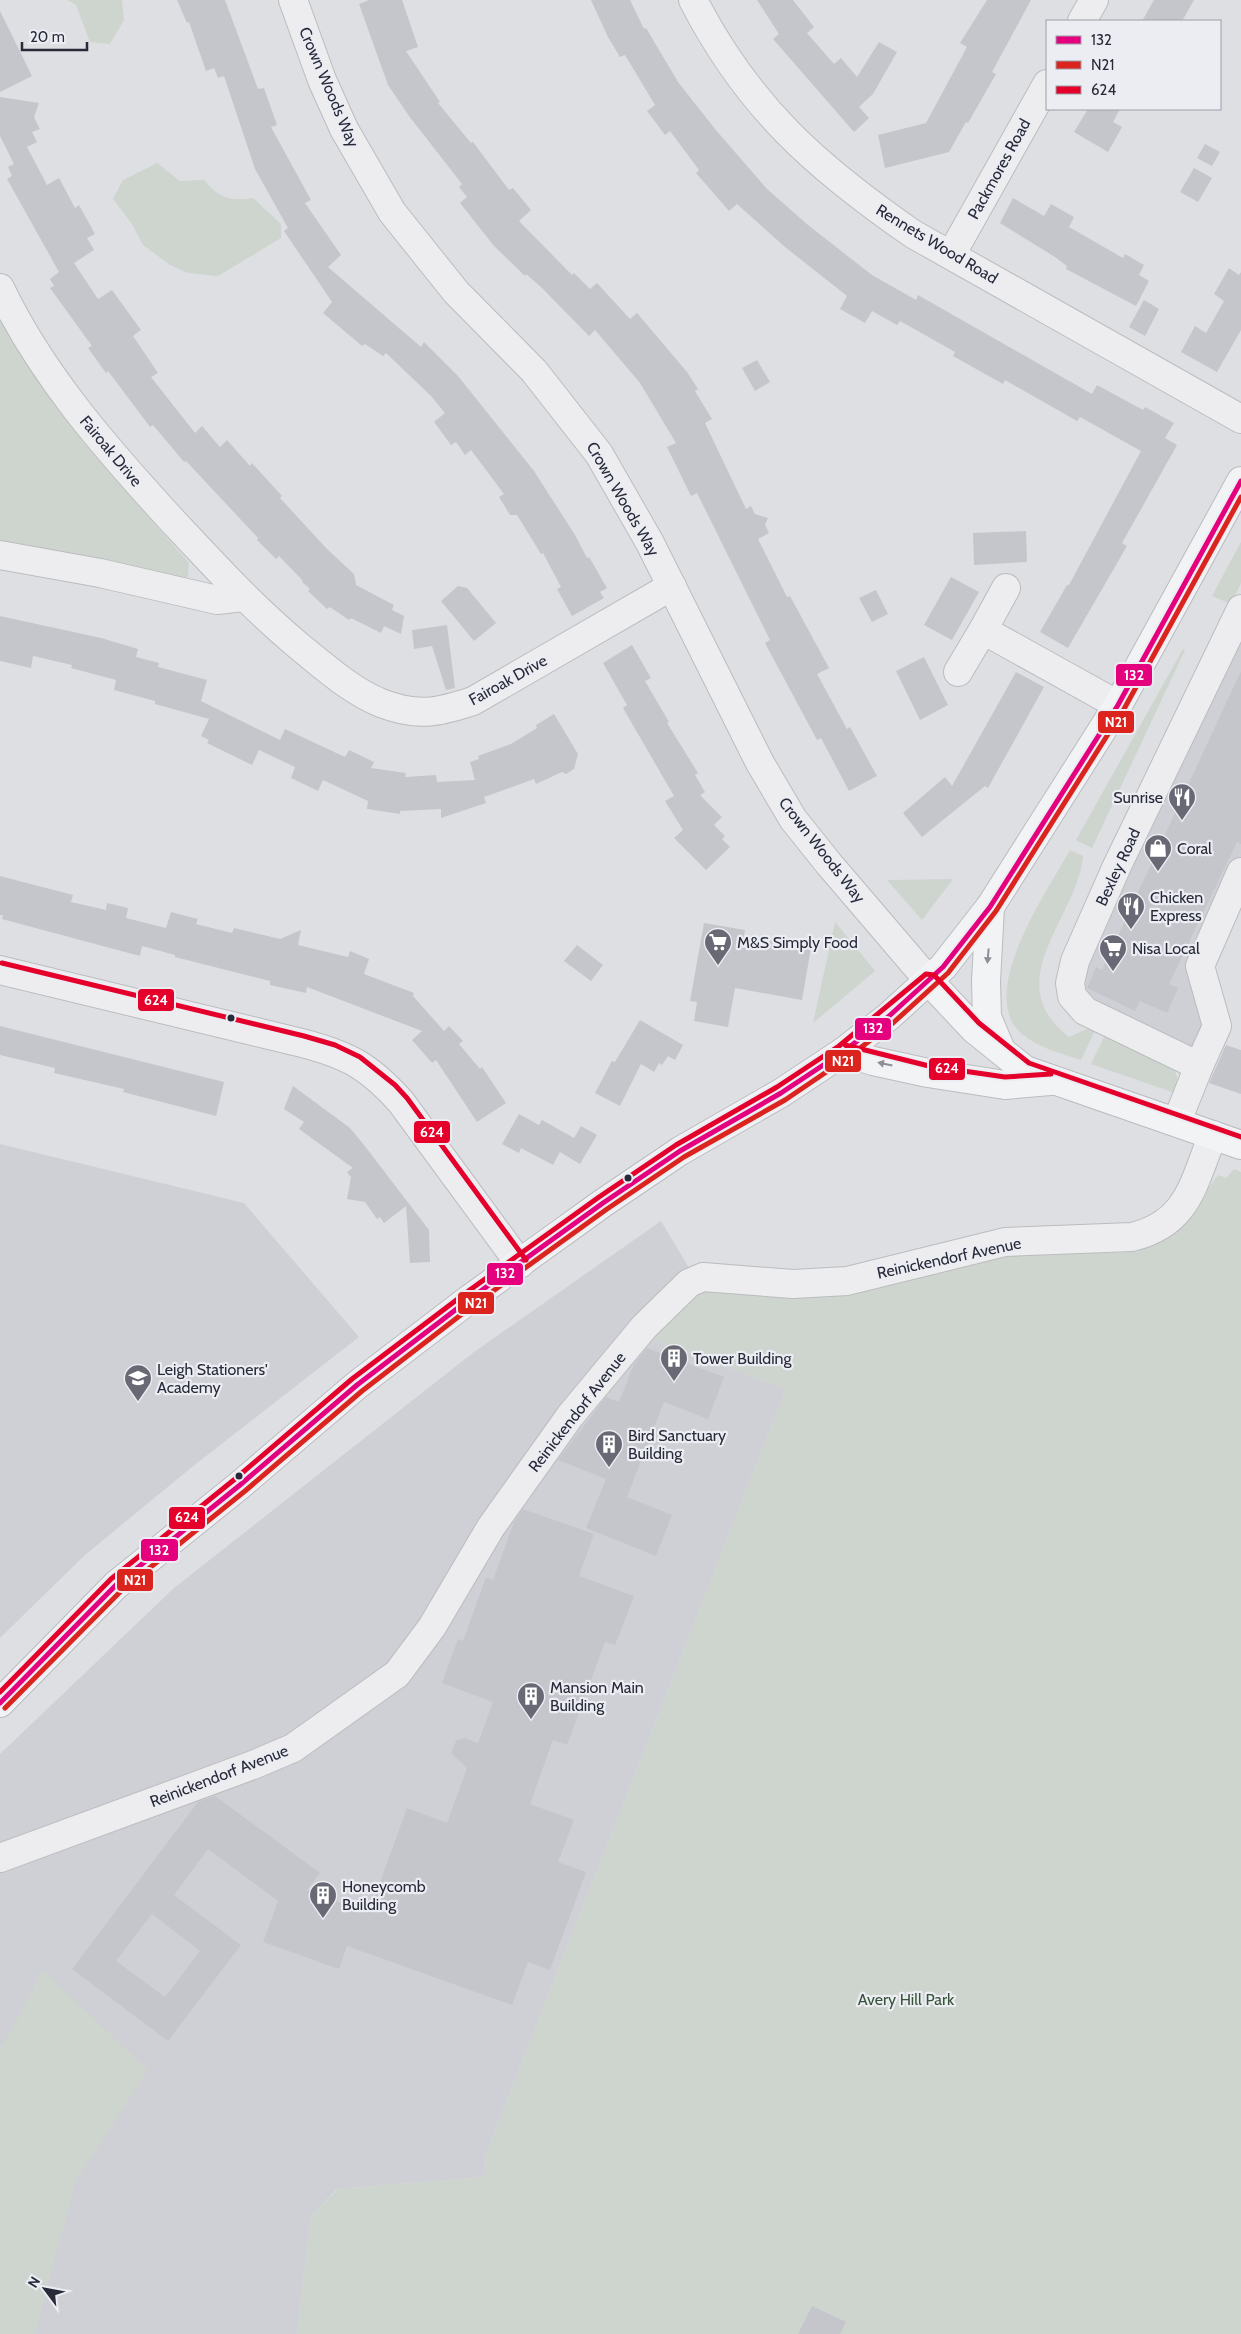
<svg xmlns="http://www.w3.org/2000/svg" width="1241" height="2334" font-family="Cabin,sans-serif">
<rect width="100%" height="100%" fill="#dedfe2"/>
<g fill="#cfd0d6">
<path d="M 1241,609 L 1241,870 L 1196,964 L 1217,1026 L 1199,1066 L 1085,1011 L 1075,961 Z"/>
<path d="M 0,1144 L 244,1203 L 359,1337 L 192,1467 L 85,1555 L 0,1638 Z"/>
<path d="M 661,1221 L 701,1288 L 648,1338 L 786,1389 L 485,2156 L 486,2177 L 337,2189 L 311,2216 L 297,2334 L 0,2334 L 30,2067 L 0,2047 L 0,1754 L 174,1588 L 474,1352 Z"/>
</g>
<g fill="#cdd5ce">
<path d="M 67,0 L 122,0 L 124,20 L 110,44 L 90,42 L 76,5 Z"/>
<path d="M 157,163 L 180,181 L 204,180 C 218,197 230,202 253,198 L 281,224 L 281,238 L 218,276 L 188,273 L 170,265 L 143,245 L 132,224 L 113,199 L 123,180 Z"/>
<path d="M 0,316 L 22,355 L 83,442 L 189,563 L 188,577 L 175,582 L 0,550 Z"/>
<path d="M 1241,542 L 1241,583 L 1231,604 L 1212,596 Z"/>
<path d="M 1183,649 L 1185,650 L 1092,848 L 1076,840 Z"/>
<path d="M 1070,850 L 1083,856 C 1078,917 997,982 1069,1037 L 1098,1024 L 1081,1060 C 1061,1053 1038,1048 1022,1034 C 975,994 1048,890 1070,850 Z"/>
<path d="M 953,879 L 922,920 L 887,880 Z"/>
<path d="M 835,922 L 875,971 L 813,1023 Z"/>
<path d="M 1108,1029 L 1173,1066 L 1178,1080 L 1175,1093 L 1091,1064 Z"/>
<path d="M 1234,1169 L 1241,1172 L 1241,2334 L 297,2334 L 311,2216 L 338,2189 L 486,2177 L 485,2156 L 786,1389 L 648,1338 L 701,1288 L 1001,1254 L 1137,1252 L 1187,1218 L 1218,1175 L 1226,1178 Z"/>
<path d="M 42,1969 L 148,2070 L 76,2181 L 35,2334 L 0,2334 L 0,2049 L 28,2000 Z"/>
</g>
<g fill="#c5c6cb" fill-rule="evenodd">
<path d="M 177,0 L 225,0 L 258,89 L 264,88 L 277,125 L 271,127 L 311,200 L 305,203 L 341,255 L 328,267 L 421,347 L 424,342 L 458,376 L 534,471 L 575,535 L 587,558 L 589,557 L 607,588 L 600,592 L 604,598 L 572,616 L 557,589 L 561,587 L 543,553 L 541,554 L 517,515 L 510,515 L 499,497 L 504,494 L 471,450 L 465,455 L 456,442 L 451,445 L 434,422 L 445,413 L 431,396 L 386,353 L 383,356 L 365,344 L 362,346 L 323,313 L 332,302 L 284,231 L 288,228 L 255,169 L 224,76 L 218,78 L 214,68 L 206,71 L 189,22 L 187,23 Z"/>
<path d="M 369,0 L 402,0 L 418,47 L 406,51 L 440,102 L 438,103 L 471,143 L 473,142 L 509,190 L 513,188 L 531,210 L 519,221 L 572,275 L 574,273 L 590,289 L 597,283 L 630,319 L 637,313 L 687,372 L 698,389 L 695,391 L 712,419 L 705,423 L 746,509 L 751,506 L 755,514 L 768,518 L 765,525 L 769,533 L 758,539 L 787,597 L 790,596 L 829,668 L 817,674 L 847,729 L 850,727 L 877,776 L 849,791 L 821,738 L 817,740 L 765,643 L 770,640 L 697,493 L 691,496 L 667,447 L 676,443 L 640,383 L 595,330 L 589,336 L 541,287 L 526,274 L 525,276 L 494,246 L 460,203 L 467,197 L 459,187 L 462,184 L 409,116 L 388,85 L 359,4 Z"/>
<path d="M 591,0 L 630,0 L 644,29 L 646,28 L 678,82 L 715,129 L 767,189 L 808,225 L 872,275 L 916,300 L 918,295 L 1092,394 L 1097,385 L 1143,410 L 1145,407 L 1174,423 L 1165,438 L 1177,445 L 1122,543 L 1127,546 L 1068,648 L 1040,632 L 1067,585 L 1069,585 L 1141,451 L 1080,417 L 1077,421 L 1005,380 L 1003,384 L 953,356 L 955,352 L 900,321 L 897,325 L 872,311 L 865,323 L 840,309 L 847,296 L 785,247 L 737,204 L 729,211 L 696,173 L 699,170 L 670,131 L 665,135 L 647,111 L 655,105 L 625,55 L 620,57 L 608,37 Z"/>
<path d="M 757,0 L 793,0 L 814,27 L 807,33 L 834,64 L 841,58 L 857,77 L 879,42 L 897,52 L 873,94 L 859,107 L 869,118 L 854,132 L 773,39 L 779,34 Z"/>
<path d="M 987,0 L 1031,0 L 992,72 L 996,74 L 968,123 L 966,122 L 949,152 L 885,168 L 878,135 L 926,123 L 967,47 L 960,43 Z"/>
<path d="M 1154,0 L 1194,0 L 1182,21 L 1142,21 Z"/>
<path d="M 0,11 L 32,76 L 0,92 Z"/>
<path d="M 0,97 L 39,103 L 34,117 L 40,129 L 32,132 L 37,142 L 27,147 L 47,185 L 59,178 L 75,208 L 79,205 L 95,234 L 87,238 L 94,250 L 74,263 L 98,299 L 112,290 L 141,330 L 133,336 L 158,373 L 151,377 L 195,433 L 202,426 L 220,447 L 227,440 L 250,466 L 252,463 L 282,496 L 280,498 L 327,549 L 354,574 L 356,585 L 394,605 L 392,610 L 404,616 L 401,634 L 384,626 L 381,633 L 351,618 L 349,620 L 330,607 L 327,609 L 308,591 L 310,589 L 302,582 L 303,581 L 279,556 L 276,559 L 257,540 L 258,538 L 186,461 L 184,462 L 153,425 L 150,427 L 108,371 L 106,373 L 88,348 L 92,346 L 50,288 L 54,286 L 50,279 L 59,272 L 7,179 L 12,176 L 8,167 L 14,164 L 0,136 Z"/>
<path d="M 1088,109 L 1120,109 L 1113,122 L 1122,127 L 1108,152 L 1074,132 Z"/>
<path d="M 1205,144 L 1220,152 L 1212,166 L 1197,158 Z"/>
<path d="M 1194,168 L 1212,178 L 1198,202 L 1180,192 Z"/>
<path d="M 1013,198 L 1044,216 L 1051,204 L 1074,217 L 1069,227 L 1123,258 L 1125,254 L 1144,265 L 1139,275 L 1149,281 L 1136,306 L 1066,269 L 1067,266 L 1055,257 L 1000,223 Z"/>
<path d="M 1229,268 L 1239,275 L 1241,272 L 1241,330 L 1217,372 L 1181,352 L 1195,326 L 1206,333 L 1224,301 L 1214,294 Z"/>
<path d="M 1144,300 L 1159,309 L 1145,336 L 1129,327 Z"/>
<path d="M 757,360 L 770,382 L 755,391 L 742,368 Z"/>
<path d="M 1026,531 L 1027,562 L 974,565 L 973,533 Z"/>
<path d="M 951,577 L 979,592 L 952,640 L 924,625 Z"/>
<path d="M 458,586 L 467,588 L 496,623 L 474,641 L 441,601 Z"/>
<path d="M 876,590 L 888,614 L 872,622 L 859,598 Z"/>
<path d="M 0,616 L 101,638 L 138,649 L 136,657 L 159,663 L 158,667 L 207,680 L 201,701 L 280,740 L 285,729 L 345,757 L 349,750 L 374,762 L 371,768 L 406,773 L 405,777 L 436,775 L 437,782 L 475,780 L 470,762 L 479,759 L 478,756 L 511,744 L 537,728 L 536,725 L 554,714 L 578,754 L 574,769 L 566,774 L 562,772 L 536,784 L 534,779 L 526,782 L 484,797 L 486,803 L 441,818 L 441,809 L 400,811 L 400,814 L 367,809 L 368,801 L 323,780 L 318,791 L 291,778 L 295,767 L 259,750 L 252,765 L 207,743 L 209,740 L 201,736 L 209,719 L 155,704 L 155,701 L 114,690 L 116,680 L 71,668 L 72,665 L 33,656 L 31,668 L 0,661 Z"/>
<path d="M 447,625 L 455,688 L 446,690 L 432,646 L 414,649 L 412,630 Z"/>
<path d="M 632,645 L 651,678 L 645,681 L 669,722 L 667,723 L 698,773 L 695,775 L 705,792 L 700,795 L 722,817 L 714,825 L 725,836 L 722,839 L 730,847 L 706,870 L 674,838 L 683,830 L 665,801 L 674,796 L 623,708 L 627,705 L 603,663 Z"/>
<path d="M 924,657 L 948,705 L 920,720 L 896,671 Z"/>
<path d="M 1241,671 L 1241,844 L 1237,842 L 1169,984 L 1178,988 L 1167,1013 L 1140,1001 L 1135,1011 L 1087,988 L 1096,967 L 1102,970 Z"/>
<path d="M 1016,672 L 1044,687 L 988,788 L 985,786 L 922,837 L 903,813 L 945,777 L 952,786 Z"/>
<path d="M 0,876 L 73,895 L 71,902 L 106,910 L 107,903 L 128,908 L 126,918 L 166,928 L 171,912 L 198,919 L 196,924 L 232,933 L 234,928 L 280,939 L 301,930 L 298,945 L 348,957 L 350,951 L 369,959 L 364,974 L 414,993 L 413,996 L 444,1031 L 449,1026 L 463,1041 L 459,1044 L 480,1069 L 482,1067 L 506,1103 L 477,1122 L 436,1060 L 432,1063 L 412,1040 L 422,1031 L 307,987 L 306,993 L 270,985 L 270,981 L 175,957 L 175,955 L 142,946 L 140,956 L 2,919 L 3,915 L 0,915 Z"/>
<path d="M 704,923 L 745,930 L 744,936 L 811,948 L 802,1000 L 735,988 L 728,1027 L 694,1021 L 697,1002 L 690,1001 Z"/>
<path d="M 577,945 L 603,965 L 591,981 L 564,961 Z"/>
<path d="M 640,1020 L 683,1045 L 675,1060 L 668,1056 L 662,1065 L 659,1063 L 654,1072 L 641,1064 L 620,1106 L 595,1093 L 612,1061 L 615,1062 Z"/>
<path d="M 0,1026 L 224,1082 L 216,1116 L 123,1092 L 124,1089 L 54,1073 L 55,1068 L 0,1055 Z"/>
<path d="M 1226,1045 L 1241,1050 L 1241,1094 L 1209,1083 Z"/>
<path d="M 293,1086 L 350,1128 L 364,1145 L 429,1230 L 430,1262 L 410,1263 L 406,1206 L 384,1223 L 380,1217 L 377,1219 L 365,1202 L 347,1199 L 351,1177 L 347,1172 L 353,1168 L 299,1129 L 304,1122 L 284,1109 Z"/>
<path d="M 519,1114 L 539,1125 L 542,1120 L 574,1138 L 581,1126 L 597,1135 L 580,1164 L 560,1152 L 553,1165 L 521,1148 L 519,1153 L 502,1144 Z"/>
<path d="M 647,1348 L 724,1377 L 708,1419 L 664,1402 L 627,1497 L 672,1515 L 656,1556 L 586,1528 L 606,1479 L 558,1460 L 606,1397 L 619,1402 L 634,1364 Z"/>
<path d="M 523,1509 L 594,1534 L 579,1576 L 634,1596 L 615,1645 L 605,1642 L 567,1745 L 553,1740 L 530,1804 L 574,1820 L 558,1862 L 586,1872 L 550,1970 L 528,1962 L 512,2005 L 347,1946 L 339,1969 L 263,1942 L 278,1901 L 208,1849 L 174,1895 L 241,1945 L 168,2041 L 72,1969 L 198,1802 L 215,1796 L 320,1873 L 307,1890 L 350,1906 L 352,1900 L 371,1907 L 407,1808 L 447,1823 L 467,1768 L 451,1753 L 454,1745 L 457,1740 L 465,1738 L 478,1743 L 493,1702 L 442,1683 L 458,1639 L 463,1641 L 486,1577 L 493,1580 L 514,1522 ZM 152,1914 L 200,1951 L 165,1997 L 116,1961 Z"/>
<path d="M 812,2306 L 846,2322 L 840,2334 L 798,2334 Z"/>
</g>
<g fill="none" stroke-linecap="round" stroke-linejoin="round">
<g stroke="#bbbcbf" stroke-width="30">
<g id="minor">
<path d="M 293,0 L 322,80 L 344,129 L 392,212 L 456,292 L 534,371 L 599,454 L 650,543 L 760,763 L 793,819 L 829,864 L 929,981"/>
<path d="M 693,0 C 748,107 816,167 913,234 L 1241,419"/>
<path d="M 1082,21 L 1094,0"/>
<path d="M 951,255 L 1047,84"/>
<path d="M 0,288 C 41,374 105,447 168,516 C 211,562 252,607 300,647 C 325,667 351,691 381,703 C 417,717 437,713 473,701 L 672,586"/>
<path d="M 0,555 L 100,573 L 217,600 L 244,597"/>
<path d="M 983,630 L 1006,588"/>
<path d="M 958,672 L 983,630 L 1118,705"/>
<path d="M 0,970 L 302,1043 C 348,1055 369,1066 401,1102 L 520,1264"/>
<path d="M 1199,1066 L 1217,1026 L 1200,966 L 1241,872"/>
<path d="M 1177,1121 L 1199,1066 L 1085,1011 L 1072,996 L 1070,983 L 1075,961 L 1117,866 L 1241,609"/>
<path d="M 0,1858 L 253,1765 L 293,1748 L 397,1674 L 432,1627 L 491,1527 L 570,1416 L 644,1327 L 689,1283 L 703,1277 L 793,1284 L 847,1281 L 1005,1242 L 1132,1237 C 1189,1223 1193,1183 1213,1135"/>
</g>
</g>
<g stroke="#bbbcc0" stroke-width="30">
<g id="major">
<path d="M 990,907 L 986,981 L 987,1017 L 1000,1048"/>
<path d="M 929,981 L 974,1029 L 1025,1070 L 1241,1145"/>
<path d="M 843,1052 L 873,1061 L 928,1073 L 1005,1085 L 1050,1081"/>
<path d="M 0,1703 L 116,1585 L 240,1485 L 357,1385 L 471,1298 L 603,1203 L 680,1151 L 781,1093 L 843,1052 L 888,1017 L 943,967 L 990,907 L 1118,705 L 1241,481"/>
</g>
</g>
<use href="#minor" stroke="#ededef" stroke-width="28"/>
<use href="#major" stroke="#f2f3f4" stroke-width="28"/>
<g stroke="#ebedf3" stroke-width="9">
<path id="bus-1" d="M 0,1703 L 116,1585 L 240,1485 L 357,1385 L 471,1298 L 603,1203 L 680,1151 L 781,1093 L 843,1052 L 888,1017 L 943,967 L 990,907 L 1118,705 L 1241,481"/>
</g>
<g stroke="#ebedf3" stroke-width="9">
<path id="bus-2" d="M 5,1708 L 121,1591 L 245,1491 L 362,1391 L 475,1304 L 607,1209 L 684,1157 L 785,1100 L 847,1058 L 893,1023 L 948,973 L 996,911 L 1124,709 L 1241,497"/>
</g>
<g stroke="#ebedf3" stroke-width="9">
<g id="bus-3">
<path d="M 2,963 L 304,1036 L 335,1045 L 360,1057 L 395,1085 L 407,1098 L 526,1260"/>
<path d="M 845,1045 L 929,1066 L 1005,1077 L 1051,1074"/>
<path d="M 0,1692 L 111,1579 L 235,1479 L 352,1379 L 467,1292 L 599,1197 L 676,1145 L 777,1087 L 839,1046 L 926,974 L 934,975 L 979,1023 L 1029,1063 L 1241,1137"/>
</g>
</g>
<use href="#bus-1" stroke="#e5007d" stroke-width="5"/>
<use href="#bus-2" stroke="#dc241f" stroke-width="5"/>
<use href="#bus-3" stroke="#e4002b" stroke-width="5"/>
</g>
<defs><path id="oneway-solid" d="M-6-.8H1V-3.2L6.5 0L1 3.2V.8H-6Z" transform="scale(1.25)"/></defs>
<g fill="#8d8e96">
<use href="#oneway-solid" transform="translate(988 956) rotate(95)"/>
<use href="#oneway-solid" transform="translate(885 1064) rotate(-168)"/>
</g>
<defs>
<g id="restaurant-pin" transform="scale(1.4375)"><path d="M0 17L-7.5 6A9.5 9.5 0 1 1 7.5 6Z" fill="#686974" stroke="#ebedf3"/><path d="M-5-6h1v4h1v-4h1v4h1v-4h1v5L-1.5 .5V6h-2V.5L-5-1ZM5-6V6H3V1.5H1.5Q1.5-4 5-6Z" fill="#fff"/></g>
<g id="shop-pin" transform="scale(1.4375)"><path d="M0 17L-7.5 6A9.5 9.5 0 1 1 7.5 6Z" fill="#686974" stroke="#ebedf3"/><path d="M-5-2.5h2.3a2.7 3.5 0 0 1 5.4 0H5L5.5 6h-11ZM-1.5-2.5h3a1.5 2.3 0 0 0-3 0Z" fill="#fff"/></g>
<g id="supermarket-pin" transform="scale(1.4375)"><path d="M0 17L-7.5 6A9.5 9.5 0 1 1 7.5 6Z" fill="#686974" stroke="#ebedf3"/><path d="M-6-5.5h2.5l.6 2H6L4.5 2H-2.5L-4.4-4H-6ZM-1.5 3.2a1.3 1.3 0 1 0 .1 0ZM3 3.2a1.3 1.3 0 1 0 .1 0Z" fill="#fff"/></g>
<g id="building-pin" transform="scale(1.4375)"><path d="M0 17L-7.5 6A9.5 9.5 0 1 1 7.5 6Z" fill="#686974" stroke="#ebedf3"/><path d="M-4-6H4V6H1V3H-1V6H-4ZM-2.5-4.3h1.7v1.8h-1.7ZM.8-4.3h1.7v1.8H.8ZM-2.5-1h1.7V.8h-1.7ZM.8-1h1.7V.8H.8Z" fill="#fff"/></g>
<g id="school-pin" transform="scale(1.4375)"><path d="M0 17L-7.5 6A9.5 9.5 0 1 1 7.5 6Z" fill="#686974" stroke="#ebedf3"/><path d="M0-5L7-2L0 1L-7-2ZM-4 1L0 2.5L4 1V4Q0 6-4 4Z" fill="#fff"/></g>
</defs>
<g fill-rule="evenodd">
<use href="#restaurant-pin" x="1182" y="797"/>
<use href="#shop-pin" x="1158" y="848"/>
<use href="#restaurant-pin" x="1131" y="906"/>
<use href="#supermarket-pin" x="718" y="942"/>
<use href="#supermarket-pin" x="1113" y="948"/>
<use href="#building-pin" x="674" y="1358"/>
<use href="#school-pin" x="138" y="1378"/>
<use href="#building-pin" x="609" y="1444"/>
<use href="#building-pin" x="531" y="1696"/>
<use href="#building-pin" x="323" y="1895"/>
</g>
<g fill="#282a39" stroke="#ebedf3" stroke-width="2">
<circle cx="231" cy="1018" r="4.5"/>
<circle cx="628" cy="1178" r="4.5"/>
<circle cx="239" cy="1476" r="4.5"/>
</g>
<g text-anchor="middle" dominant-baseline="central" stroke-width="4.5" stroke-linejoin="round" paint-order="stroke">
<g font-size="16" fill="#282a39" stroke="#ebedf3">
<text transform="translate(329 87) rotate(67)">Crown Woods Way</text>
<text transform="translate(999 169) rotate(-61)">Packmores Road</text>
<text transform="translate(937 244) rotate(31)">Rennets Wood Road</text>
<text transform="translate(111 451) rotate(50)">Fairoak Drive</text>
<text transform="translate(623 499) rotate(60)">Crown Woods Way</text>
<text transform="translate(508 680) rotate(-29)">Fairoak Drive</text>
<text transform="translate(822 850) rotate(52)">Crown Woods Way</text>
<text transform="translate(1118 867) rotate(-65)">Bexley Road</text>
<text transform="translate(949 1258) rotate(-12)">Reinickendorf Avenue</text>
<text transform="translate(577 1412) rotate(-52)">Reinickendorf Avenue</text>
<text transform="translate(219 1776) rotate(-21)">Reinickendorf Avenue</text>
</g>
<g font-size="16" fill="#282a39" stroke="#ebedf3" text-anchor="start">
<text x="1163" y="797" text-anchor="end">Sunrise</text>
<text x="1177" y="848">Coral</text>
<text x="1150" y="897">Chicken<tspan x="1150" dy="18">Express</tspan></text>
<text x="737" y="942">M&amp;S Simply Food</text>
<text x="1132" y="948">Nisa Local</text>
<text x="693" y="1358">Tower Building</text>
<text x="157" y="1369">Leigh Stationers'<tspan x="157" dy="18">Academy</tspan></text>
<text x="628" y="1435">Bird Sanctuary<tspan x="628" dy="18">Building</tspan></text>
<text x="550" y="1687">Mansion Main<tspan x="550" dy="18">Building</tspan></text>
<text x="342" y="1886">Honeycomb<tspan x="342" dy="18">Building</tspan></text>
</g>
<g font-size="16" fill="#375338" stroke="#ebedf3">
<text x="906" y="1999">Avery Hill Park</text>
</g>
</g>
<g stroke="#ebedf3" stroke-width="2">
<rect x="1115" y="663" width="38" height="24" rx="5" fill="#e5007d"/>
<rect x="1097" y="710" width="38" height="24" rx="5" fill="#dc241f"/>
<rect x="137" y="988" width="38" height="24" rx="5" fill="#e4002b"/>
<rect x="854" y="1017" width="38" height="24" rx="5" fill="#e5007d"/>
<rect x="824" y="1049" width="38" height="24" rx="5" fill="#dc241f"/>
<rect x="928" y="1057" width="38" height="24" rx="5" fill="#e4002b"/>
<rect x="413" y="1120" width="38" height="24" rx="5" fill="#e4002b"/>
<rect x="486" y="1262" width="38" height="24" rx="5" fill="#e5007d"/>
<rect x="457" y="1291" width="38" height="24" rx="5" fill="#dc241f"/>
<rect x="168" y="1506" width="38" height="24" rx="5" fill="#e4002b"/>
<rect x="140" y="1538" width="39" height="24" rx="5" fill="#e5007d"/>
<rect x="116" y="1568" width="38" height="24" rx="5" fill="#dc241f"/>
</g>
<g font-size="14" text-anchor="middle" font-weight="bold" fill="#fff">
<text x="1134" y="680">132</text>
<text x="1116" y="727">N21</text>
<text x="156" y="1005">624</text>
<text x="873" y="1033">132</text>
<text x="843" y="1066">N21</text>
<text x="947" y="1073">624</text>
<text x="432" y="1137">624</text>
<text x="505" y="1278">132</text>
<text x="476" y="1308">N21</text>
<text x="187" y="1522">624</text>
<text x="159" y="1555">132</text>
<text x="135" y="1585">N21</text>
</g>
<rect x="1046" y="20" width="175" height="90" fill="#ebedf3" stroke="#9d9fa9"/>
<rect x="1056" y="36" width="25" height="8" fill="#e5007d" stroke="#9d9fa9"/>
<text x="1091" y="45" font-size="15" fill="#282a39">132</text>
<rect x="1056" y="61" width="25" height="8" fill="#dc241f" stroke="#9d9fa9"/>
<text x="1091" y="70" font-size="15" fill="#282a39">N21</text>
<rect x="1056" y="86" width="25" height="8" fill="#e4002b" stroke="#9d9fa9"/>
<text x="1091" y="95" font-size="15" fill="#282a39">624</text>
<g transform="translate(45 2289) rotate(302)" stroke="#ebedf3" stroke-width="4" paint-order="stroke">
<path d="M0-4L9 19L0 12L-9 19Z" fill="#282a39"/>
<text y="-8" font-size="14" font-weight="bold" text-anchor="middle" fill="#282a39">N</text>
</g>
<path d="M22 42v8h65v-8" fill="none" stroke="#282a39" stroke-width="2.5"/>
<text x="30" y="42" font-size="15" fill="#282a39" stroke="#ebedf3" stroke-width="4" paint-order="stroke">20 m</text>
</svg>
